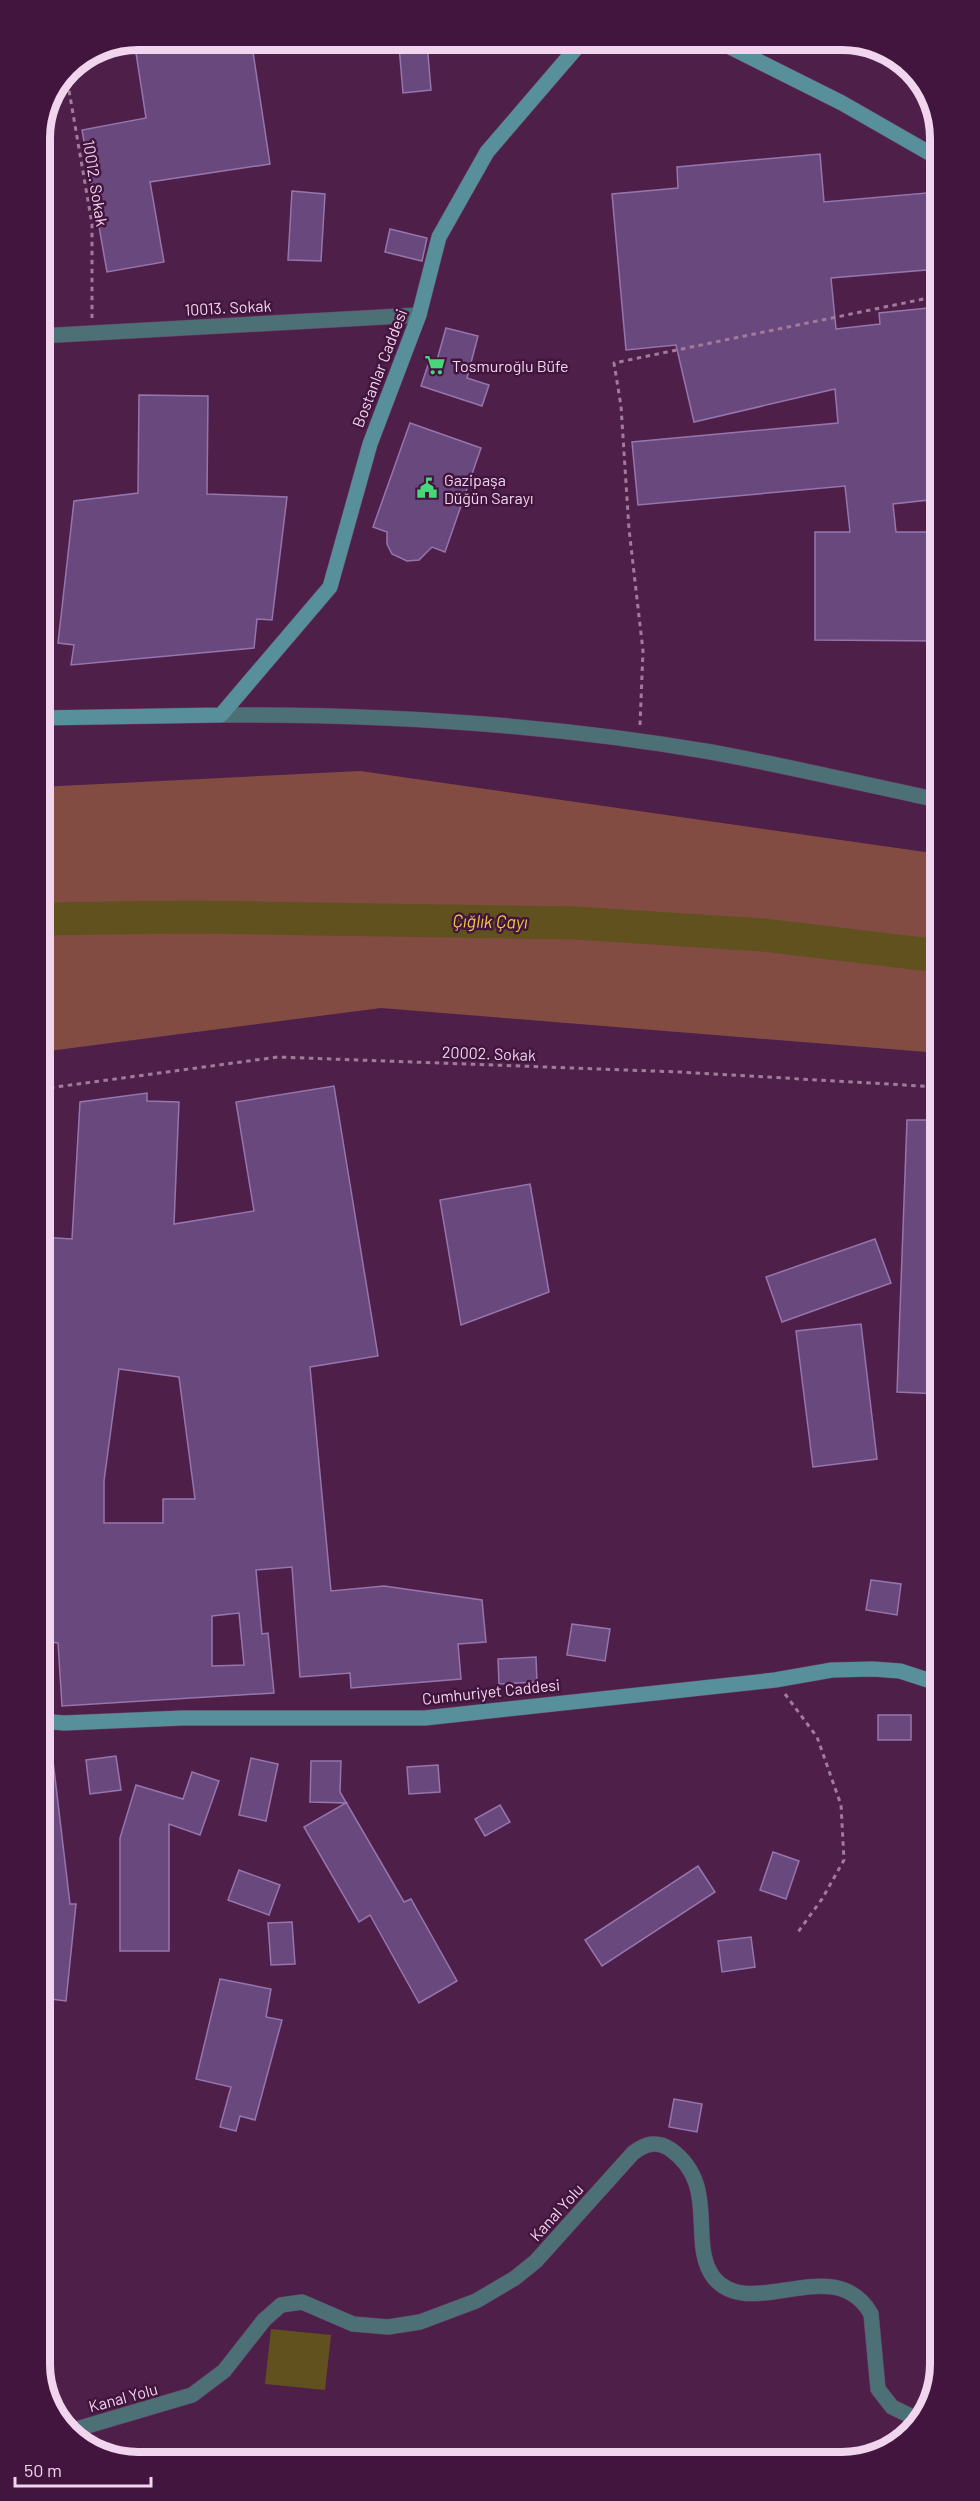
<svg xmlns="http://www.w3.org/2000/svg" width="980" height="2501" font-family="Barlow,sans-serif">
<rect width="100%" height="100%" fill="#4e2049"/>
<path fill="#834c42" d="M 360,771 L 939,854 L 939,1053 L 381,1008 L 41,1052 L 40,787 Z"/>
<path fill="#61511e" d="M 271,2329 L 331,2335 L 325,2390 L 265,2384 Z"/>
<g fill="none" stroke-linecap="round" stroke-linejoin="round">
<path stroke="#61511e" stroke-width="33" d="M 40,919 L 192,917 L 575,923 L 763,935 L 939,956"/>
</g>
<g fill="#69497d" stroke="#9675ad" stroke-width="1.5" fill-rule="evenodd">
<path d="M 138,39 L 251,39 L 270,164 L 150,182 L 164,262 L 107,272 L 82,130 L 146,118 L 134,40 Z"/>
<path d="M 427,43 L 431,90 L 403,93 L 399,46 Z"/>
<path d="M 820,154 L 824,202 L 938,192 L 938,269 L 831,278 L 836,329 L 880,324 L 879,313 L 938,307 L 938,499 L 893,504 L 896,532 L 938,532 L 938,641 L 815,640 L 815,532 L 850,532 L 845,486 L 638,505 L 632,442 L 838,423 L 835,389 L 694,422 L 676,345 L 626,350 L 612,194 L 678,188 L 677,167 Z"/>
<path d="M 292,191 L 325,194 L 321,261 L 288,260 Z"/>
<path d="M 390,229 L 427,238 L 422,261 L 385,252 Z"/>
<path d="M 446,328 L 478,336 L 467,378 L 489,385 L 482,406 L 421,386 L 428,365 L 435,367 Z"/>
<path d="M 139,395 L 208,396 L 207,494 L 287,497 L 272,620 L 257,619 L 254,648 L 71,665 L 74,645 L 58,643 L 74,501 L 138,493 Z"/>
<path d="M 410,423 L 481,448 L 445,552 L 432,547 L 419,560 L 407,561 L 392,554 L 387,544 L 387,532 L 373,527 Z"/>
<path d="M 334,1086 L 378,1356 L 310,1367 L 331,1591 L 384,1586 L 482,1600 L 486,1642 L 458,1644 L 461,1679 L 351,1688 L 350,1673 L 300,1677 L 292,1567 L 256,1570 L 262,1634 L 268,1633 L 274,1693 L 62,1706 L 58,1643 L 41,1641 L 41,1237 L 72,1239 L 80,1102 L 147,1093 L 147,1101 L 179,1102 L 174,1224 L 254,1211 L 236,1102 ZM 119,1369 L 179,1377 L 195,1499 L 163,1499 L 163,1523 L 104,1523 L 104,1481 ZM 239,1613 L 244,1665 L 212,1666 L 212,1616 Z"/>
<path d="M 907,1120 L 939,1120 L 940,1394 L 897,1392 Z"/>
<path d="M 530,1184 L 549,1292 L 461,1325 L 440,1200 Z"/>
<path d="M 875,1239 L 891,1283 L 782,1322 L 766,1277 Z"/>
<path d="M 861,1324 L 877,1459 L 813,1467 L 796,1331 Z"/>
<path d="M 871,1580 L 901,1584 L 897,1615 L 866,1610 Z"/>
<path d="M 572,1624 L 610,1629 L 605,1661 L 567,1655 Z"/>
<path d="M 536,1657 L 537,1682 L 499,1684 L 498,1659 Z"/>
<rect x="878" y="1715" width="33" height="25"/>
<path d="M 42,1744 L 51,1744 L 70,1904 L 76,1904 L 66,2001 L 42,1998 Z"/>
<path d="M 116,1756 L 121,1790 L 90,1794 L 86,1760 Z"/>
<path d="M 251,1758 L 278,1764 L 266,1821 L 239,1815 Z"/>
<path d="M 311,1761 L 341,1761 L 340,1792 L 404,1902 L 411,1899 L 457,1981 L 419,2003 L 370,1915 L 359,1922 L 304,1827 L 346,1803 L 310,1802 Z"/>
<path d="M 438,1765 L 440,1792 L 409,1794 L 407,1767 Z"/>
<path d="M 192,1772 L 219,1781 L 200,1835 L 169,1824 L 169,1951 L 120,1951 L 120,1838 L 136,1785 L 183,1799 Z"/>
<path d="M 500,1805 L 510,1822 L 485,1836 L 475,1819 Z"/>
<path d="M 773,1852 L 799,1861 L 786,1899 L 760,1890 Z"/>
<path d="M 698,1866 L 715,1892 L 602,1966 L 585,1940 Z"/>
<path d="M 239,1870 L 280,1885 L 269,1915 L 228,1900 Z"/>
<path d="M 292,1922 L 295,1964 L 271,1965 L 268,1923 Z"/>
<path d="M 751,1937 L 755,1967 L 722,1972 L 718,1941 Z"/>
<path d="M 220,1979 L 271,1989 L 266,2017 L 282,2020 L 255,2120 L 240,2116 L 236,2131 L 220,2127 L 231,2087 L 196,2079 Z"/>
<path d="M 674,2099 L 702,2104 L 697,2132 L 669,2127 Z"/>
</g>
<g fill="none" stroke-linecap="round" stroke-linejoin="round">
<g stroke="#683d63" stroke-width="16">
<g id="street">
<path d="M 39,336 L 419,315"/>
<path d="M 221,715 C 385,714 549,724 711,752 C 787,766 863,784 939,800"/>
<path d="M 70,2431 L 192,2395 L 224,2371 L 264,2320 L 281,2305 L 302,2302 L 353,2324 L 388,2327 L 420,2322 L 476,2301 L 515,2278 L 536,2261 L 633,2153 C 645,2144 656,2140 670,2149 C 721,2185 687,2243 714,2278 C 751,2323 835,2250 871,2314 L 878,2389 L 892,2407 L 921,2421"/>
</g>
</g>
<g stroke="#683d63" stroke-width="16">
<g id="secondary">
<path d="M 714,39 L 842,103 L 938,158"/>
<path d="M 40,718 L 221,715 L 330,587 L 370,444 L 419,315 L 439,237 L 487,152 L 584,39"/>
<path d="M 41,1721 L 64,1723 L 182,1718 L 425,1718 L 775,1680 L 832,1670 L 873,1669 L 900,1671 L 940,1684"/>
</g>
</g>
<g stroke="#a17b9c" stroke-width="3" stroke-dasharray="4.5 4.5" stroke-linecap="butt">
<path d="M 66,73 L 92,224 L 92,318"/>
<path d="M 640,725 L 643,651 L 629,529 L 621,406 L 614,363 L 938,296"/>
<path d="M 41,1089 L 278,1057 L 680,1072 L 939,1087"/>
<path d="M 785,1694 L 817,1737 L 841,1805 L 844,1860 L 822,1899 L 798,1932"/>
</g>
<use href="#street" stroke="#4d6f76" stroke-width="15"/>
<use href="#secondary" stroke="#578f9a" stroke-width="15"/>
</g>
<defs>
<g id="supermarket-bare" transform="scale(1.62)"><path d="M-6-5.5h2.5l.6 2H6L4.5 2H-2.5L-4.4-4H-6ZM-1.5 3.2a1.3 1.3 0 1 0 .1 0ZM3 3.2a1.3 1.3 0 1 0 .1 0Z" fill="#46d779" stroke="#42153e" stroke-width="2.5" paint-order="stroke"/></g>
<g id="civic-bare" transform="scale(1.62)"><path d="M-.6-6.5H3V-4.5H.6V-3L4-1V1h2V6H-6V1h2V-1L-.6-3ZM-1.2 2.5V6h2.4V2.5Z" fill="#46d779" stroke="#42153e" stroke-width="2.5" paint-order="stroke"/></g>
</defs>
<g fill-rule="evenodd">
<use href="#supermarket-bare" x="435" y="365"/>
<use href="#civic-bare" x="427" y="488"/>
</g>
<g text-anchor="middle" dominant-baseline="central" stroke-width="5" stroke-linejoin="round" paint-order="stroke">
<g font-size="16" fill="#f1d4ed" stroke="#42153e">
<text transform="translate(96 183) rotate(81)">10012. Sokak</text>
<text transform="translate(228 307) rotate(-3)">10013. Sokak</text>
<text transform="translate(379 368) rotate(-69)">Bostanlar Caddesi</text>
<text transform="translate(489 1053) rotate(2)">20002. Sokak</text>
<text transform="translate(491 1691) rotate(-6)">Cumhuriyet Caddesi</text>
<text transform="translate(556 2212) rotate(-48)">Kanal Yolu</text>
<text transform="translate(123 2397) rotate(-15)">Kanal Yolu</text>
</g>
<g font-size="16" fill="#f1d4ed" stroke="#42153e" text-anchor="start">
<text x="452" y="365">Tosmuroğlu Büfe</text>
<text x="444" y="479">Gazipaşa<tspan x="444" dy="18">Düğün Sarayı</tspan></text>
</g>
<g font-size="18" font-style="italic" fill="#f0c743" stroke="#42153e">
<text transform="translate(490 921) rotate(1)">Çığlık Çayı</text>
</g>
</g>
<path d="M0 0H980V2501H0ZM138 50H842A88 88 0 0 1 930 138V2364A88 88 0 0 1 842 2452H138A88 88 0 0 1 50 2364V138A88 88 0 0 1 138 50Z" fill="#42153e" fill-rule="evenodd"/>
<path fill="none" stroke="#f1d4ed" stroke-width="8" d="M138 50H842A88 88 0 0 1 930 138V2364A88 88 0 0 1 842 2452H138A88 88 0 0 1 50 2364V138A88 88 0 0 1 138 50Z"/>
<path d="M15 2477v9h136v-9" fill="none" stroke="#f1d4ed" stroke-width="3"/>
<text x="24" y="2477" font-size="18" fill="#f1d4ed" stroke="#42153e" stroke-width="4.5" paint-order="stroke">50 m</text>
</svg>
